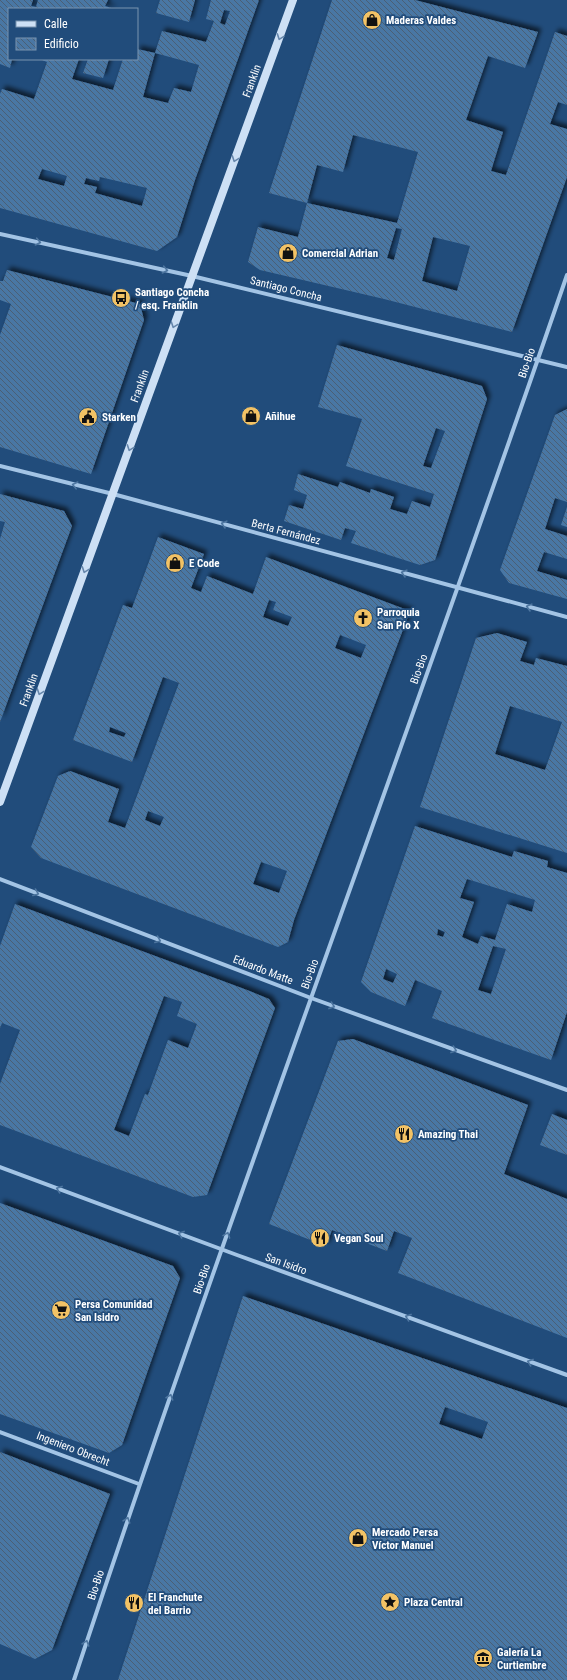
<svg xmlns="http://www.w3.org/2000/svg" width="567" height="1680" font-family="'Roboto Condensed',sans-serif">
<defs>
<pattern id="building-back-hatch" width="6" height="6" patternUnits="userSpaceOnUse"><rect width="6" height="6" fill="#4a77a4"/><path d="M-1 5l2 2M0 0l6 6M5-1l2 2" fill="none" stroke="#4b5f74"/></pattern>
<filter id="shadow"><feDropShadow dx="3.5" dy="-3.5" stdDeviation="2" flood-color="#0009"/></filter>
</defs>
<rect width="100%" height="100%" fill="#214c7b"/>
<g fill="url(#building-back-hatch)" fill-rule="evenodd" filter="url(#shadow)">
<path d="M 0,0 L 33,0 L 31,6 L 36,7 L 38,0 L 108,0 L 105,6 L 114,9 L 9,9 L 9,59 L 12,59 L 10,68 L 0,64 Z"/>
<path d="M 160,0 L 195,0 L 189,22 L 156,13 Z"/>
<path d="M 211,0 L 259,0 L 195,180 L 177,237 L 157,251 L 0,208 L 0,94 L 2,89 L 34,99 L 47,62 L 39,59 L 79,59 L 72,79 L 113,90 L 123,59 L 137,59 L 137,49 L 155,53 L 143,97 L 168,103 L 174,88 L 191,92 L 199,65 L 155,53 L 162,31 L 206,42 L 214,21 L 206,19 ZM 224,10 L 230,11 L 225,25 L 220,23 ZM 42,169 L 67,176 L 64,186 L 38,179 ZM 100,177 L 147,188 L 142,206 L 95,193 L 97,187 L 84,184 L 86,178 L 99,181 Z"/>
<path d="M 332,0 L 415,0 L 538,32 L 525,68 L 488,56 L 466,120 L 503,132 L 491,171 L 506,175 L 555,32 L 567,36 L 567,105 L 558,102 L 550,124 L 567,129 L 567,177 L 512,332 L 384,299 L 260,270 L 248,262 L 258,227 L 298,237 L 307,203 L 397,223 L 418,152 L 353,135 L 343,172 L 317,165 L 307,203 L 269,193 ZM 396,228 L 402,229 L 394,260 L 387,258 ZM 433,237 L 470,246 L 457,291 L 422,281 Z"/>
<path d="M 88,59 L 109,59 L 103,78 L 83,73 Z"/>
<path d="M 7,270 L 140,304 L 144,320 L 91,474 L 0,447 L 0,335 L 11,304 L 0,300 L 0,281 L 3,281 Z"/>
<path d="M 337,345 L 482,386 L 487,399 L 435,560 L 420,565 L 351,543 L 356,531 L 345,528 L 341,540 L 284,521 L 289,505 L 303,509 L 307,495 L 294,490 L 298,474 L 338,487 L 340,482 L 370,493 L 371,489 L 394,497 L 390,509 L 407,514 L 412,501 L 430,507 L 434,494 L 346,466 L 362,419 L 318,407 ZM 436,428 L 445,431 L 431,468 L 423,466 Z"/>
<path d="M 567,409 L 567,502 L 555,498 L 545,529 L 567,536 L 567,559 L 544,552 L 537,571 L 567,580 L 567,599 L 509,583 L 500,570 L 555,415 Z"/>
<path d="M 0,494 L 64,511 L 72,526 L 0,722 L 0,539 L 5,522 L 0,521 Z"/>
<path d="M 567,507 L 567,527 L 561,525 Z"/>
<path d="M 158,537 L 204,554 L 191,588 L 201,592 L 207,576 L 253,594 L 266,557 L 410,611 L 294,920 L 288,942 L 278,947 L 41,858 L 31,847 L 58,776 L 70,771 L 119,789 L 108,822 L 125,828 L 179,683 L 163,677 L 132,762 L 73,740 L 123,605 L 132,608 ZM 269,600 L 276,602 L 273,610 L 292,617 L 288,626 L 263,617 ZM 340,635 L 366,645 L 361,658 L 335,648 ZM 110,727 L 126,733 L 124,737 L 109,732 ZM 148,811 L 164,817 L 160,826 L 145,820 ZM 261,862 L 287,871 L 279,893 L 253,884 Z"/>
<path d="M 497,633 L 527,642 L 520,661 L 534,665 L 536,658 L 567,666 L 567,853 L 420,807 L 476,638 ZM 510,706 L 562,722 L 545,770 L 495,754 Z"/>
<path d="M 415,826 L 512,857 L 514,851 L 548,861 L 547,867 L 567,873 L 567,1012 L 551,1060 L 432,1018 L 442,991 L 415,980 L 405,1006 L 371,992 L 361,982 ZM 467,879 L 535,900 L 532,912 L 507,904 L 495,940 L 481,936 L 478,944 L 462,937 L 474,902 L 460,898 ZM 438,929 L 445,932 L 443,937 L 437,935 ZM 493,946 L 506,949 L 491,994 L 478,990 ZM 386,969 L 397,974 L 393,983 L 383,979 Z"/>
<path d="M 15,904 L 247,990 L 269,999 L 275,1008 L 207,1195 L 193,1197 L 0,1125 L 0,1084 L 20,1030 L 2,1023 L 0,1028 L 0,946 ZM 164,996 L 182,1002 L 177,1016 L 197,1024 L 188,1048 L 168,1040 L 148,1095 L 145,1094 L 129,1136 L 114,1130 Z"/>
<path d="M 353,1039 L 528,1105 L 504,1174 L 567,1199 L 567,1338 L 398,1273 L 412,1238 L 394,1231 L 387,1251 L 332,1230 L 326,1246 L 269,1224 L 338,1041 Z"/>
<path d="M 552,1114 L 567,1120 L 567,1155 L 540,1145 Z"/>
<path d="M 0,1203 L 173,1266 L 180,1278 L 122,1445 L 109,1453 L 0,1414 Z"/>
<path d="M 243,1296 L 567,1408 L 567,1680 L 118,1680 ZM 445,1407 L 488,1422 L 482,1439 L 439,1424 Z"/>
<path d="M 0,1452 L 110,1494 L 52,1650 L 35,1659 L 0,1644 Z"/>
</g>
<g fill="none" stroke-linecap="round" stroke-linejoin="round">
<g stroke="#a3c4e5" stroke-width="4">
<path d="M 0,234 L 192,276 L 567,367"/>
<path d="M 0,466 L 113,494 L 567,617"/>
<path d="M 0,879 L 311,998 L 567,1090"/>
<path d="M 0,1167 L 237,1255 L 567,1375"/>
<path d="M 0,1432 L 139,1484"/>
<path d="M 74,1680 C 230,1209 406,744 567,275"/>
</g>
<path stroke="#cde0f5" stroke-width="8" d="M 0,802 L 293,0"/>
</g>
<defs><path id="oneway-chevron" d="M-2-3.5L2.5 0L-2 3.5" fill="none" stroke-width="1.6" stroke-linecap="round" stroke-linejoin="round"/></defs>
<g stroke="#6687ac">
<use href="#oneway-chevron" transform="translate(280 37) rotate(110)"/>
<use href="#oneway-chevron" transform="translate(235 159) rotate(110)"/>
<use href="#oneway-chevron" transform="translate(174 325) rotate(110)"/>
<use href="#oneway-chevron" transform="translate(130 448) rotate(110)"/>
<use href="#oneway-chevron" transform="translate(85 570) rotate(110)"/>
<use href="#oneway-chevron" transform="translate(40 692) rotate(110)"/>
</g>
<g stroke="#4e76a0">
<use href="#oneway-chevron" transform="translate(38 242) rotate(12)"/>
<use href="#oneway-chevron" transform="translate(165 270) rotate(12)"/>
<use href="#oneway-chevron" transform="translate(75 485) rotate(-166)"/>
<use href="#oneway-chevron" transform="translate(224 524) rotate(-165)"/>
<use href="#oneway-chevron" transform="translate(404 573) rotate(-165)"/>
<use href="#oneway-chevron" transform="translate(529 607) rotate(-165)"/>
<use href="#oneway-chevron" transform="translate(36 893) rotate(21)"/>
<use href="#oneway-chevron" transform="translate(158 940) rotate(21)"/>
<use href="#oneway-chevron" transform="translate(332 1006) rotate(20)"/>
<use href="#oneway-chevron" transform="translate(454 1050) rotate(20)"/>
<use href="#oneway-chevron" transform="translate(59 1189) rotate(-160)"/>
<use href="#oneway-chevron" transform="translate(181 1234) rotate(-160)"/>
<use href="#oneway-chevron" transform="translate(227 1235) rotate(-70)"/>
<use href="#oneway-chevron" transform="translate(408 1317) rotate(-160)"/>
<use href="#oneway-chevron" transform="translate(530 1362) rotate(-160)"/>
<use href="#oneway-chevron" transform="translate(170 1397) rotate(-71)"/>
<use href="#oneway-chevron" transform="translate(127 1520) rotate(-72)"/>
<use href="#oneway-chevron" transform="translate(86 1643) rotate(-72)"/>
</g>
<defs>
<g id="shop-disc" transform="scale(1)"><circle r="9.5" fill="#f2c265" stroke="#214c7b"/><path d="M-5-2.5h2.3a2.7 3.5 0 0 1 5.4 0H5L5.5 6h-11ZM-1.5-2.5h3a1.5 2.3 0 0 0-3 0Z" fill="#111"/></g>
<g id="bus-disc" transform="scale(1)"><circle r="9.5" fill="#f2c265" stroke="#214c7b"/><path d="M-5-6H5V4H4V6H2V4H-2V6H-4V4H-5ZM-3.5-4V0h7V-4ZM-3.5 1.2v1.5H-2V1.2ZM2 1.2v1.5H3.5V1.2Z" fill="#111"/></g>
<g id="civic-disc" transform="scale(1)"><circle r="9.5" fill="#f2c265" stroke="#214c7b"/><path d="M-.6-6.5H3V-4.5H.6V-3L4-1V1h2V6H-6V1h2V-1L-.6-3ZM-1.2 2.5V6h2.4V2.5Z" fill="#111"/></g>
<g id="church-disc" transform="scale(1)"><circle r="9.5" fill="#f2c265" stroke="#214c7b"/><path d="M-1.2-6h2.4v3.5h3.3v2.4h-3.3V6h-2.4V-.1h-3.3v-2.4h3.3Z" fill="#111"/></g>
<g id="restaurant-disc" transform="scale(1)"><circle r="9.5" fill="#f2c265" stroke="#214c7b"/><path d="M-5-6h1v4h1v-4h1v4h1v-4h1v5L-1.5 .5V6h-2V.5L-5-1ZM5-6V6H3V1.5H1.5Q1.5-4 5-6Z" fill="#111"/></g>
<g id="supermarket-disc" transform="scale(1)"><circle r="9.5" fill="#f2c265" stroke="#214c7b"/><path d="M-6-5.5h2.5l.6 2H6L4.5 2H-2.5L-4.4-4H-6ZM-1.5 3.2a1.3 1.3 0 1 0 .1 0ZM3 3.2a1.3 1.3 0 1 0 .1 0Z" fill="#111"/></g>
<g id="sight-disc" transform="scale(1)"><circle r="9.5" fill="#f2c265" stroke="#214c7b"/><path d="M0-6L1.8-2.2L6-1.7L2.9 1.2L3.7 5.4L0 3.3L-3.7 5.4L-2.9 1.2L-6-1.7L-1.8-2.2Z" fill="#111"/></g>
<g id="museum-disc" transform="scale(1)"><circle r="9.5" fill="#f2c265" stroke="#214c7b"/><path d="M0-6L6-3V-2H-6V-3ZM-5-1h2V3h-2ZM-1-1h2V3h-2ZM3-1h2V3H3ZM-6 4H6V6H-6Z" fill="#111"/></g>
</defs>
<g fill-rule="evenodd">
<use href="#shop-disc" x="372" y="20"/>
<use href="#shop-disc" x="288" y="253"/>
<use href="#bus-disc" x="121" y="298"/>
<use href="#shop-disc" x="251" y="416"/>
<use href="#civic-disc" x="88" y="417"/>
<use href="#shop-disc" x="175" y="563"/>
<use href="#church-disc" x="363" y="618"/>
<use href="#restaurant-disc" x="404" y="1134"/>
<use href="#restaurant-disc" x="320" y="1238"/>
<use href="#supermarket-disc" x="61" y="1310"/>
<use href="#shop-disc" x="358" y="1538"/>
<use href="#sight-disc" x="390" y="1602"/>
<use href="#restaurant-disc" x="134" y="1603"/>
<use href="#museum-disc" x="483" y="1658"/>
</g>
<g text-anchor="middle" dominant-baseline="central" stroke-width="3.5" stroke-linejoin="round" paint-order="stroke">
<g font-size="11" font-weight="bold" fill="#fff" stroke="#214c7b" text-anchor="start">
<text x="386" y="20">Maderas Valdes</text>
<text x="302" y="253">Comercial Adrian</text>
<text x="135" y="292">Santiago Concha<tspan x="135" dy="13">/ esq. Franklin</tspan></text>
<text x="265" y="416">Añihue</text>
<text x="102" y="417">Starken</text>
<text x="189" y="563">E Code</text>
<text x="377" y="612">Parroquia<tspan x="377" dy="13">San Pío X</tspan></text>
<text x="418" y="1134">Amazing Thai</text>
<text x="334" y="1238">Vegan Soul</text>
<text x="75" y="1304">Persa Comunidad<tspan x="75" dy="13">San Isidro</tspan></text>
<text x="372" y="1532">Mercado Persa<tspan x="372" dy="13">Víctor Manuel</tspan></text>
<text x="148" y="1597">El Franchute<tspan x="148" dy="13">del Barrio</tspan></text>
<text x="404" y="1602">Plaza Central</text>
<text x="497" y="1652">Galería La<tspan x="497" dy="13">Curtiembre</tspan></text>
</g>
<g font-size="11" fill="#fff" stroke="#214c7b">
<text transform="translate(252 81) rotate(-70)">Franklin</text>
<text transform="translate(286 289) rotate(14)">Santiago Concha</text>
<text transform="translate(527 363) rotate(-71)">Bio-Bio</text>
<text transform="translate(140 386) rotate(-70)">Franklin</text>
<text transform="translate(286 532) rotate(15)">Berta Fernández</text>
<text transform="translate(419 669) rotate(-70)">Bio-Bio</text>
<text transform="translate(29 690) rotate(-70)">Franklin</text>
<text transform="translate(263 970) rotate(21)">Eduardo Matte</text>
<text transform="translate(310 974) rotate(-70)">Bio-Bio</text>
<text transform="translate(286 1264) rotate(20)">San Isidro</text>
<text transform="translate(202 1279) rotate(-71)">Bio-Bio</text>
<text transform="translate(73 1449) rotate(21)">Ingeniero Obrecht</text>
<text transform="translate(96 1585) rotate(-72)">Bio-Bio</text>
</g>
</g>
<rect x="8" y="8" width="130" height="52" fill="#214c7b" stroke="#7a94b0"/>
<rect x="16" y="21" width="20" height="6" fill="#cde0f5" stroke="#7a94b0"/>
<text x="44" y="28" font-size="12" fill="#ffffff">Calle</text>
<rect x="16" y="38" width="20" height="12" fill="url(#building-back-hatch)" stroke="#7a94b0"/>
<text x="44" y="48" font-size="12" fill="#ffffff">Edificio</text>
</svg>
